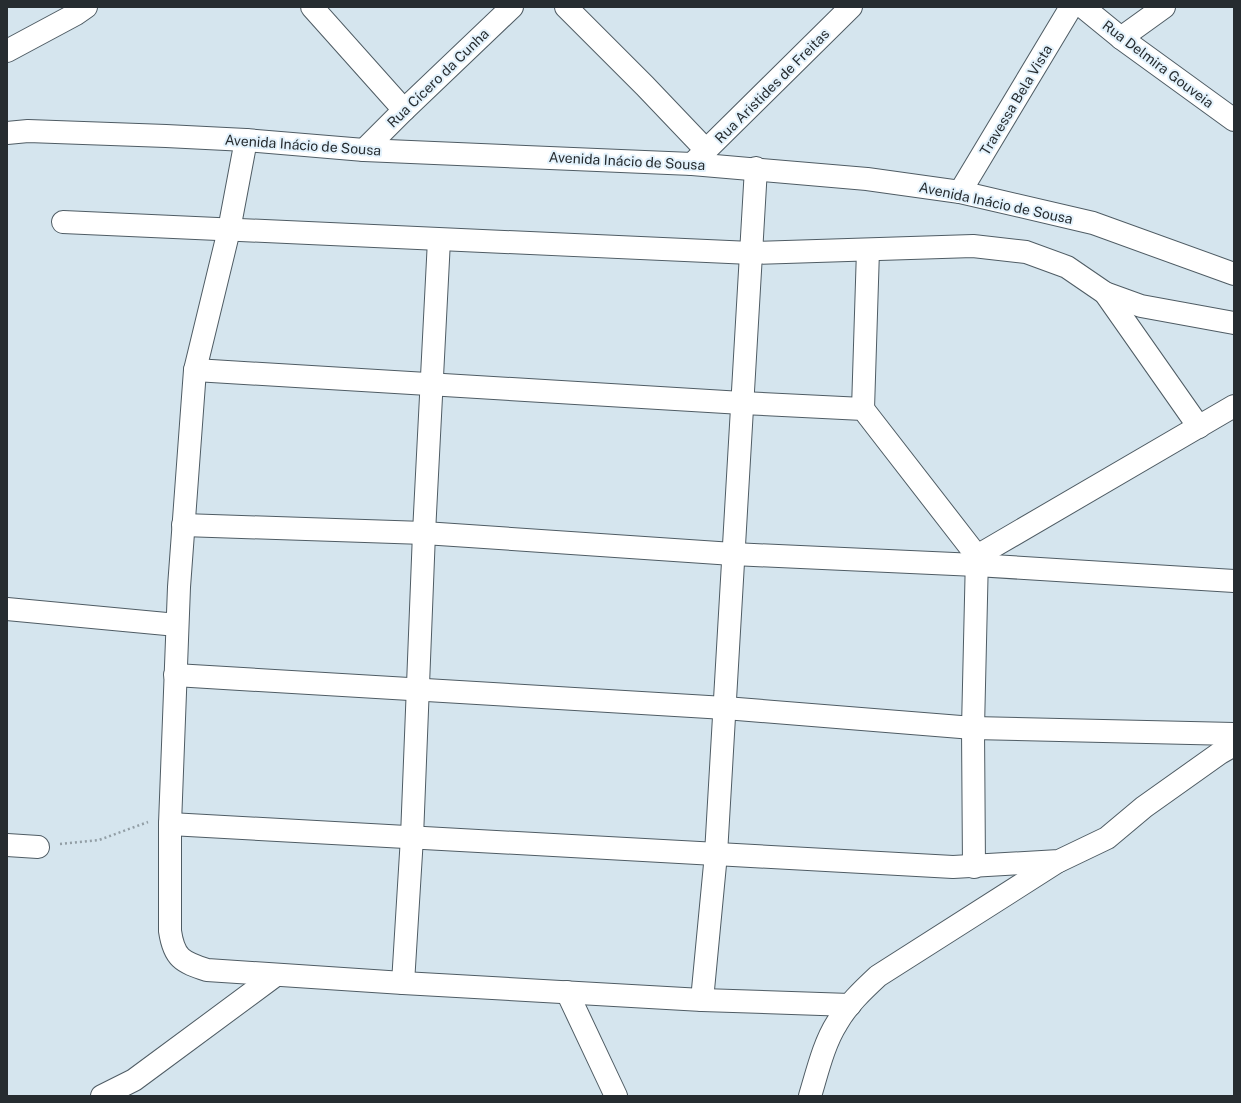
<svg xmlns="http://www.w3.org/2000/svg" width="1241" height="1103" font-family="'Public Sans',sans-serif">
<rect width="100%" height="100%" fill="#d5e5ee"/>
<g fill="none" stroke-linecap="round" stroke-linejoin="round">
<g stroke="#4f5c64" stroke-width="24">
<g id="minor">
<path d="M 312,7 L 404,110"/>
<path d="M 566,7 L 645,86 L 706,150"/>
<path d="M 1083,7 L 1121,38 L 1234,120"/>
<path d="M 1121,38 L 1164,7"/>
<path d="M 246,140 L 229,230 L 195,370 L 179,587 L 170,824 L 170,931 C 174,958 182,962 207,970 L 403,983 L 702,1000 L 850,1005"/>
<path d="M 364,150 L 404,110 L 512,7"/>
<path d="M 692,164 L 851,7"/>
<path d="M 960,192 L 1071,7"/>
<path d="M 63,222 L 751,253 L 973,246 L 1026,252 L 1067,267 L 1105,293 L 1141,306 L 1234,323"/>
<path d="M 1105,293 L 1199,427"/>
<path d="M 195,370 L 742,403 L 863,409 L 977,556 L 973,728 L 974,867"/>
<path d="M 863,409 L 868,250"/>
<path d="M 183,525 L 424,533 L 733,554 L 976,565 L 1234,581"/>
<path d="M 977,556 L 1234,406"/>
<path d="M 7,609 L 177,625"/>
<path d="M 175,675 L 725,708 L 973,728 L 1234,734"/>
<path d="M 170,824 L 953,867 L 1059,861 L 1107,838 L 1144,807 L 1220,753 L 1234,745"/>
<path d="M 7,845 L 38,847"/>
<path d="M 403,983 L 412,837 L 424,533 L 439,240"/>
<path d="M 567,992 L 616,1096"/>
<path d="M 702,1000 L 716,854 L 756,168"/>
<path d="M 102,1096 L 134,1080 L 276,975"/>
<path d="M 810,1096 C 817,1073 824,1043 837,1023 C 847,1005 863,990 878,976 L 1057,862"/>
</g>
</g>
<g stroke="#4f5c64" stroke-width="24">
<path id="tertiary" d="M 7,51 L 76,14 L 86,7"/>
</g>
<g stroke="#4f5c64" stroke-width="24">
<path id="secondary" d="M 7,133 L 28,131 L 166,136 L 246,140 L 364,150 L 692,164 L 867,179 L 960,192 L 1093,223 L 1234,274"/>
</g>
<path stroke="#929ea5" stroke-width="2.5" stroke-dasharray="2 3" stroke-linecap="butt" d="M 60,844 L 99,840 L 148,822"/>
<use href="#minor" stroke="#fff" stroke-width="22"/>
<use href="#tertiary" stroke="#fff" stroke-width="22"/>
<use href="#secondary" stroke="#fff" stroke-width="22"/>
</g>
<g text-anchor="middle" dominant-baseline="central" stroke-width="4" stroke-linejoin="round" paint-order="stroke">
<g font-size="14" fill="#262c30" stroke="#e3f2fc">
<text transform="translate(1158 64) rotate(37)">Rua Delmira Gouveia</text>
<text transform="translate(438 78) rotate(-44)">Rua Cícero da Cunha</text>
<text transform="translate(772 86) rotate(-45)">Rua Aristides de Freitas</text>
<text transform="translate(1016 100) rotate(-59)">Travessa Bela Vista</text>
<text transform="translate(303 145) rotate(4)">Avenida Inácio de Sousa</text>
<text transform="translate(627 161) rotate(3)">Avenida Inácio de Sousa</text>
<text transform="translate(996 203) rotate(12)">Avenida Inácio de Sousa</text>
</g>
</g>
<rect width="1241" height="1103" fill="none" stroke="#262c30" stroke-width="16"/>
</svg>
